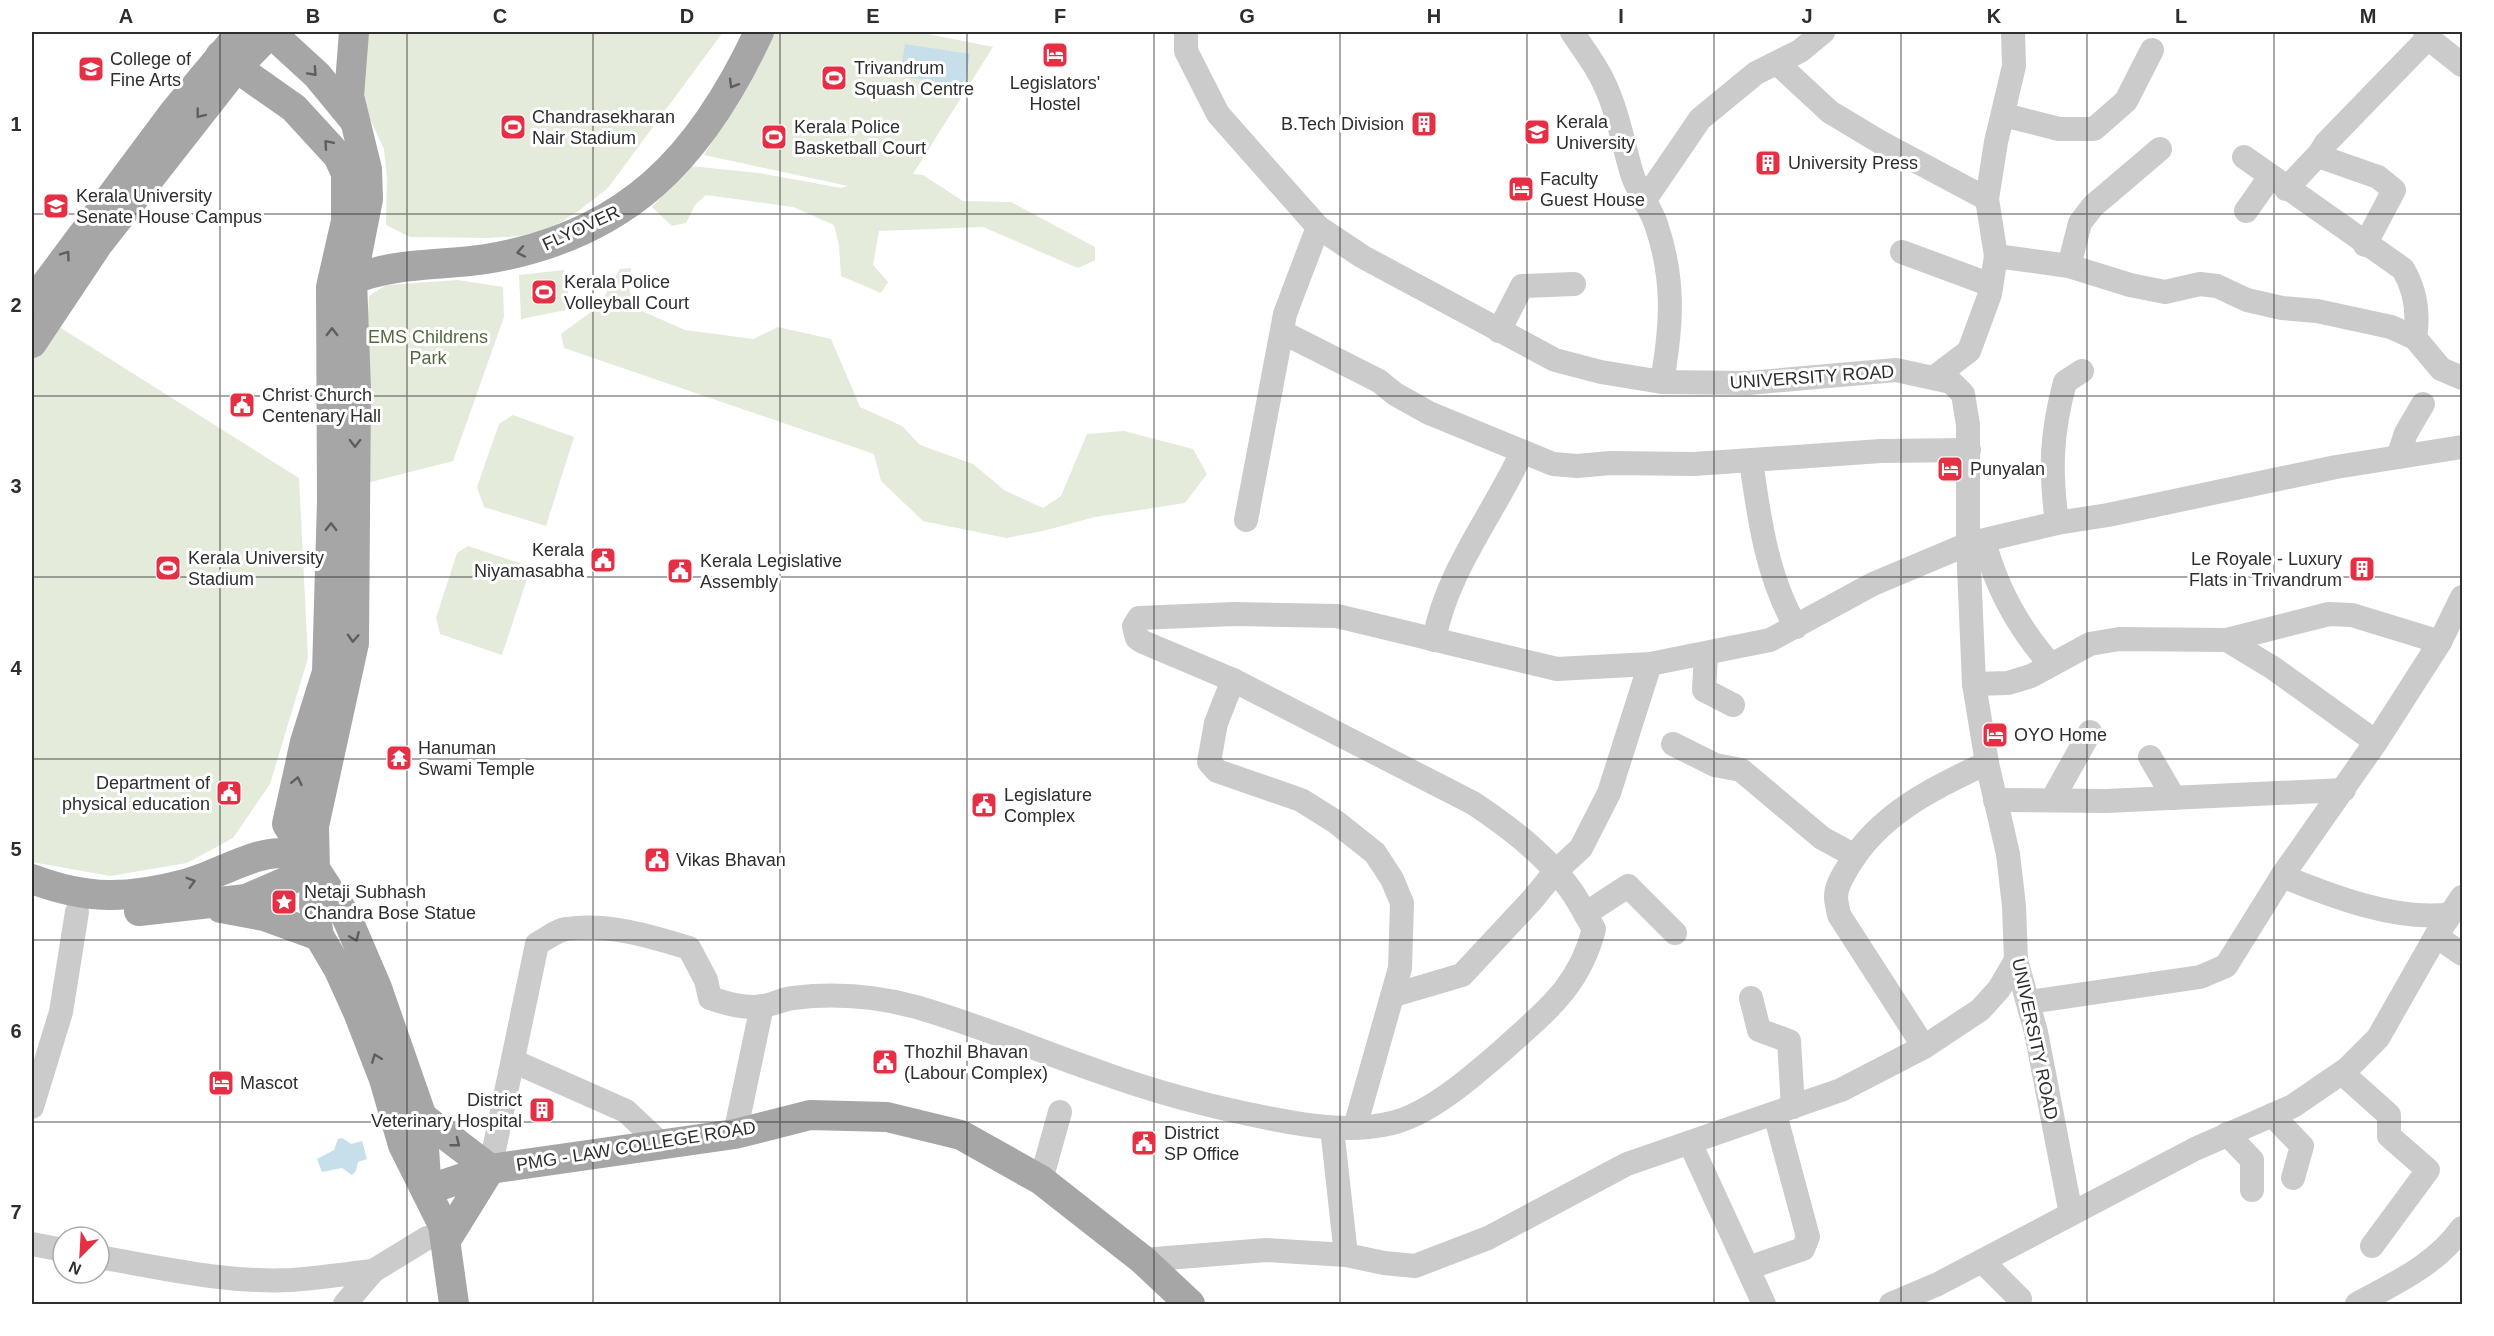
<svg xmlns="http://www.w3.org/2000/svg" width="2494" height="1336" font-family="Arial,sans-serif">
<rect width="100%" height="100%" fill="#fff"/>
<g fill="#e4ebdb">
<path d="M 364,32 L 723,32 L 608,188 L 577,212 L 549,229 L 519,236 L 488,238 L 410,237 L 386,225 L 387,179 L 384,149 L 363,104 Z"/>
<path d="M 774,32 L 918,32 L 993,47 L 913,174 L 923,175 L 963,201 L 1011,202 L 1095,247 L 1095,260 L 1078,268 L 983,227 L 879,231 L 873,265 L 888,282 L 881,293 L 841,276 L 839,245 L 834,225 L 793,207 L 706,195 L 695,205 L 686,223 L 672,226 L 652,207 L 690,166 L 759,173 L 841,188 L 848,186 L 704,155 L 765,54 Z"/>
<path d="M 631,268 L 628,285 L 635,308 L 685,330 L 753,339 L 778,327 L 831,339 L 860,407 L 902,426 L 920,445 L 973,464 L 1004,490 L 1043,508 L 1061,496 L 1087,434 L 1124,431 L 1193,449 L 1207,474 L 1185,503 L 1095,517 L 1043,531 L 1006,538 L 923,521 L 881,481 L 874,454 L 564,348 L 561,334 L 599,306 L 620,269 Z"/>
<path d="M 564,270 L 571,309 L 521,319 L 519,275 Z"/>
<path d="M 458,280 L 503,287 L 504,317 L 453,461 L 359,485 L 369,296 L 386,285 Z"/>
<path d="M 53,323 L 299,478 L 308,658 L 270,784 L 233,838 L 187,863 L 110,876 L 32,862 L 32,358 Z"/>
<path d="M 513,415 L 574,437 L 546,526 L 484,507 L 477,487 L 499,424 Z"/>
<path d="M 468,546 L 531,567 L 502,655 L 440,634 L 436,618 L 457,553 Z"/>
</g>
<g fill="#c7dfeb">
<path d="M 905,44 L 970,54 L 965,86 L 900,76 Z"/>
<path d="M 342,1138 L 351,1144 L 362,1141 L 367,1159 L 358,1162 L 356,1171 L 352,1175 L 342,1168 L 322,1172 L 317,1159 L 334,1150 L 338,1139 Z"/>
</g>
<g fill="none" stroke-linecap="round" stroke-linejoin="round">
<g stroke="#cbcbcb" stroke-width="24">
<path d="M 1186,32 L 1186,51 L 1218,114 L 1318,227 L 1363,257 L 1555,360 L 1601,372 L 1662,382 L 1748,383 L 1896,370 L 1951,382 L 1963,394 L 1968,425 L 1968,544 L 1974,684 L 1987,763 L 2008,854 L 2014,906 L 2016,960 L 2036,1032 L 2071,1214"/>
<path d="M 1572,32 C 1583,49 1596,65 1604,83 C 1618,112 1623,144 1632,174 C 1638,192 1650,207 1656,224 C 1675,280 1672,324 1662,382"/>
<path d="M 2425,32 L 2428,38 L 2462,65"/>
<path d="M 1777,63 L 1830,112 L 1880,142 L 1987,199"/>
<path d="M 2004,115 L 2059,129 L 2094,129 L 2126,101 L 2152,50"/>
<path d="M 2318,156 L 2378,177 L 2394,190 L 2365,245"/>
<path d="M 2244,157 L 2403,269 C 2416,291 2419,313 2415,338"/>
<path d="M 2286,189 L 2320,153 L 2326,143 L 2428,38"/>
<path d="M 1644,201 L 1700,119 L 1756,73 L 1800,51 L 1823,32"/>
<path d="M 2246,211 L 2270,177"/>
<path d="M 1902,252 L 1991,285"/>
<path d="M 1996,256 L 2069,266 L 2130,285 L 2165,292 L 2200,284 L 2217,286 L 2247,300 L 2282,308 L 2317,311 L 2391,327 L 2415,338 L 2441,369 L 2462,378"/>
<path d="M 2069,266 L 2080,223 L 2093,206 L 2160,149"/>
<path d="M 1499,331 L 1522,286 L 1574,284"/>
<path d="M 1282,332 L 1379,381 L 1395,394 L 1429,413 L 1553,464 L 1577,466 L 1611,463 L 1694,464 L 1881,451 L 1969,450"/>
<path d="M 1936,376 L 1969,351 L 1990,294 L 1996,256 L 1987,199 L 1996,142 L 2014,66 L 2013,32"/>
<path d="M 2398,457 L 2406,433 L 2423,404"/>
<path d="M 1751,461 C 1759,518 1767,577 1796,627"/>
<path d="M 1246,520 L 1285,314 L 1318,227"/>
<path d="M 2057,523 C 2050,470 2051,434 2065,382 L 2082,371"/>
<path d="M 1984,541 C 1996,587 2019,629 2051,665"/>
<path d="M 1434,640 C 1447,570 1493,515 1522,452"/>
<path d="M 2227,640 L 2273,668 L 2376,742"/>
<path d="M 1706,654 L 1704,690 L 1733,705"/>
<path d="M 1233,680 L 1216,723 L 1209,762 L 1217,771 L 1301,800 L 1336,822 L 1375,853 L 1392,879 L 1402,903 L 1400,968 L 1355,1127"/>
<path d="M 1974,684 L 2008,683 L 2031,676 L 2090,644 L 2119,639 L 2227,640 L 2329,614 L 2352,615 L 2440,642"/>
<path d="M 1673,744 L 1715,765 L 1741,770 L 1822,838 L 1855,856"/>
<path d="M 2150,757 L 2174,798"/>
<path d="M 1995,800 L 2106,801 L 2344,790"/>
<path d="M 2052,800 L 2090,732"/>
<path d="M 2282,876 C 2331,896 2398,922 2451,914"/>
<path d="M 1585,914 L 1628,886 L 1675,933"/>
<path d="M 2436,936 L 2462,954"/>
<path d="M 1394,995 L 1462,975 L 1532,900 L 1555,872 L 1581,848 L 1609,793 L 1650,664"/>
<path d="M 1751,998 L 1759,1030 L 1789,1041 L 1793,1107"/>
<path d="M 2029,1002 L 2200,977 L 2226,966 L 2282,876 L 2376,742 L 2440,642 L 2462,597"/>
<path d="M 1924,1047 L 1839,915 C 1838,909 1836,902 1836,897 C 1836,885 1843,876 1848,867 C 1878,815 1934,787 1987,763"/>
<path d="M 513,1061 L 626,1111 L 661,1144"/>
<path d="M 2342,1073 L 2389,1115 L 2389,1136 L 2428,1170 L 2372,1246"/>
<path d="M 32,1107 L 61,1012 L 77,912"/>
<path d="M 2272,1115 L 2302,1146 L 2293,1178"/>
<path d="M 1332,1128 L 1346,1255"/>
<path d="M 735,1134 L 762,1006"/>
<path d="M 2227,1134 L 2252,1160 L 2252,1190"/>
<path d="M 1690,1143 L 1764,1304"/>
<path d="M 490,1169 L 537,944 C 546,939 557,930 566,929 C 607,923 650,936 689,948 L 706,980 L 710,998 C 728,1004 745,1009 764,1006 C 774,1004 783,999 793,998 C 834,993 876,996 916,1007 C 979,1025 1039,1051 1100,1072 C 1155,1092 1211,1107 1268,1118 C 1308,1126 1351,1133 1392,1123 C 1430,1114 1473,1076 1503,1050 C 1546,1011 1579,987 1594,929 C 1586,916 1579,901 1570,889 C 1545,854 1508,826 1473,803 L 1233,680 L 1143,642 L 1137,638 L 1134,626 L 1139,618 L 1234,614 L 1337,616 L 1557,669 L 1650,664 L 1770,640 L 1873,584 L 1968,544 L 2057,523 L 2108,515 L 2336,467 L 2462,447"/>
<path d="M 1041,1180 L 1060,1112"/>
<path d="M 32,1244 L 63,1250"/>
<path d="M 99,1257 C 162,1268 226,1283 291,1280 C 318,1278 346,1274 373,1271"/>
<path d="M 1143,1260 L 1266,1250 L 1346,1255 L 1384,1263 L 1415,1266 L 1488,1238 L 1627,1164 L 1841,1090 L 1924,1047 L 1980,1010 L 1999,989 L 2016,960"/>
<path d="M 1982,1261 L 2020,1299"/>
<path d="M 1748,1268 L 1803,1249 L 1808,1237 L 1775,1114"/>
<path d="M 345,1304 L 373,1271 L 427,1238 L 445,1236"/>
<path d="M 1891,1304 L 1938,1284 L 2195,1149 L 2293,1106 L 2347,1069 L 2378,1038 L 2436,936 L 2462,897"/>
<path d="M 2357,1304 C 2395,1283 2436,1265 2462,1228"/>
</g>
<g stroke="#a6a6a6" stroke-width="30">
<path d="M 270,32 L 317,75 L 354,120"/>
<path d="M 354,32 L 349,96 L 367,169 L 368,199 L 352,280 L 356,389 L 354,643 L 314,826 L 315,869 L 347,918 L 377,988 L 422,1117 L 426,1179"/>
<path d="M 220,56 L 294,108 L 338,156 L 346,173 L 346,221 L 331,287 L 332,501 L 327,672 L 305,742 L 287,824 L 315,869 L 314,906 L 319,936 L 339,970 L 358,1012 L 384,1079 L 403,1145 L 443,1225 L 454,1304"/>
<path d="M 352,280 C 394,262 441,266 486,259 C 627,236 701,157 759,32"/>
<path d="M 32,303 L 175,111 L 241,32"/>
<path d="M 32,343 L 98,244 L 236,68 L 271,32"/>
<path d="M 32,879 C 87,900 128,899 185,884 C 214,877 260,848 286,854 C 295,856 306,864 315,869"/>
<path d="M 221,908 L 264,916 L 319,936"/>
<path d="M 139,911 L 246,899 L 315,869"/>
<path d="M 422,1117 L 490,1169"/>
<path d="M 427,1190 L 490,1169 L 735,1134 L 810,1115 L 887,1117 L 961,1135 L 1041,1180 L 1143,1260 L 1190,1304"/>
<path d="M 446,1240 L 490,1169"/>
</g>
</g>
<defs><path id="oneway-chevron" d="M-2-3.5L2.5 0L-2 3.5" fill="none" stroke-width="1.6" stroke-linecap="round" stroke-linejoin="round" transform="scale(1.5)"/></defs>
<g stroke="#5e5e5e">
<use href="#oneway-chevron" transform="translate(313 72) rotate(47)"/>
<use href="#oneway-chevron" transform="translate(733 84) rotate(121)"/>
<use href="#oneway-chevron" transform="translate(200 114) rotate(128)"/>
<use href="#oneway-chevron" transform="translate(328 144) rotate(-131)"/>
<use href="#oneway-chevron" transform="translate(521 252) rotate(169)"/>
<use href="#oneway-chevron" transform="translate(66 255) rotate(-54)"/>
<use href="#oneway-chevron" transform="translate(332 332) rotate(-90)"/>
<use href="#oneway-chevron" transform="translate(355 443) rotate(91)"/>
<use href="#oneway-chevron" transform="translate(331 527) rotate(-89)"/>
<use href="#oneway-chevron" transform="translate(353 638) rotate(93)"/>
<use href="#oneway-chevron" transform="translate(297 781) rotate(-78)"/>
<use href="#oneway-chevron" transform="translate(191 882) rotate(-16)"/>
<use href="#oneway-chevron" transform="translate(355 937) rotate(67)"/>
<use href="#oneway-chevron" transform="translate(376 1058) rotate(-111)"/>
<use href="#oneway-chevron" transform="translate(456 1143) rotate(38)"/>
</g>
<path fill="none" stroke="#2e2e2e" stroke-width="1.5" stroke-opacity="0.55" d="M 220,32 L 220,1304M 407,32 L 407,1304M 593,32 L 593,1304M 780,32 L 780,1304M 967,32 L 967,1304M 1154,32 L 1154,1304M 1340,32 L 1340,1304M 1527,32 L 1527,1304M 1714,32 L 1714,1304M 1901,32 L 1901,1304M 2087,32 L 2087,1304M 2274,32 L 2274,1304M 32,214 L 2462,214M 32,396 L 2462,396M 32,577 L 2462,577M 32,759 L 2462,759M 32,940 L 2462,940M 32,1122 L 2462,1122"/>
<defs>
<g id="hotel-square" transform="scale(1.35)"><rect x="-9" y="-9" width="18" height="18" rx="4" fill="#e52f44" stroke="#fff"/><path d="M-6-4.5h1.5V1H6V5H4.5V3h-9V5H-6ZM-4 0a1.8 1.8 0 1 1 3.6 0ZM.5 0V-2.5h3Q6-2.5 6 0Z" fill="#fff"/></g>
<g id="university-square" transform="scale(1.35)"><rect x="-9" y="-9" width="18" height="18" rx="4" fill="#e52f44" stroke="#fff"/><path d="M0-5L7-2L0 1L-7-2ZM-4 1L0 2.5L4 1V4Q0 6-4 4Z" fill="#fff"/></g>
<g id="stadium-square" transform="scale(1.35)"><rect x="-9" y="-9" width="18" height="18" rx="4" fill="#e52f44" stroke="#fff"/><path d="M0-5a6.5 5 0 1 0 0 10a6.5 5 0 1 0 0-10ZM-3.5-1.8h7v3.6h-7Z" fill="#fff"/></g>
<g id="building-square" transform="scale(1.35)"><rect x="-9" y="-9" width="18" height="18" rx="4" fill="#e52f44" stroke="#fff"/><path d="M-4-6H4V6H1V3H-1V6H-4ZM-2.5-4.3h1.7v1.8h-1.7ZM.8-4.3h1.7v1.8H.8ZM-2.5-1h1.7V.8h-1.7ZM.8-1h1.7V.8H.8Z" fill="#fff"/></g>
<g id="civic-square" transform="scale(1.35)"><rect x="-9" y="-9" width="18" height="18" rx="4" fill="#e52f44" stroke="#fff"/><path d="M-.6-6.5H3V-4.5H.6V-3L4-1V1h2V6H-6V1h2V-1L-.6-3ZM-1.2 2.5V6h2.4V2.5Z" fill="#fff"/></g>
<g id="temple-square" transform="scale(1.35)"><rect x="-9" y="-9" width="18" height="18" rx="4" fill="#e52f44" stroke="#fff"/><path d="M0-6L5-2H3V0L6.5 2.5H4V6H1.5V3h-3V6H-4V2.5H-6.5L-3 0V-2H-5Z" fill="#fff"/></g>
<g id="sight-square" transform="scale(1.35)"><rect x="-9" y="-9" width="18" height="18" rx="4" fill="#e52f44" stroke="#fff"/><path d="M0-6L1.8-2.2L6-1.7L2.9 1.2L3.7 5.4L0 3.3L-3.7 5.4L-2.9 1.2L-6-1.7L-1.8-2.2Z" fill="#fff"/></g>
</defs>
<g fill-rule="evenodd">
<use href="#hotel-square" x="1055" y="55"/>
<use href="#university-square" x="91" y="69"/>
<use href="#stadium-square" x="834" y="78"/>
<use href="#building-square" x="1424" y="124"/>
<use href="#stadium-square" x="513" y="127"/>
<use href="#university-square" x="1537" y="132"/>
<use href="#stadium-square" x="774" y="137"/>
<use href="#building-square" x="1768" y="163"/>
<use href="#hotel-square" x="1521" y="189"/>
<use href="#university-square" x="56" y="206"/>
<use href="#stadium-square" x="544" y="292"/>
<use href="#civic-square" x="242" y="405"/>
<use href="#hotel-square" x="1950" y="469"/>
<use href="#civic-square" x="603" y="560"/>
<use href="#stadium-square" x="168" y="568"/>
<use href="#building-square" x="2362" y="569"/>
<use href="#civic-square" x="680" y="571"/>
<use href="#hotel-square" x="1995" y="735"/>
<use href="#temple-square" x="399" y="758"/>
<use href="#civic-square" x="229" y="793"/>
<use href="#civic-square" x="984" y="805"/>
<use href="#civic-square" x="657" y="860"/>
<use href="#sight-square" x="284" y="902"/>
<use href="#civic-square" x="885" y="1062"/>
<use href="#hotel-square" x="221" y="1083"/>
<use href="#building-square" x="542" y="1110"/>
<use href="#civic-square" x="1144" y="1143"/>
</g>
<g text-anchor="middle" dominant-baseline="central" stroke-width="6" stroke-linejoin="round" paint-order="stroke">
<g font-size="18" fill="#2e2e2e" stroke="#fff" text-anchor="start">
<text x="110" y="59">College of<tspan x="110" dy="21">Fine Arts</tspan></text>
<text x="854" y="68">Trivandrum<tspan x="854" dy="21">Squash Centre</tspan></text>
<text x="1055" y="83" text-anchor="middle">Legislators'<tspan x="1055" dy="21">Hostel</tspan></text>
<text x="532" y="117">Chandrasekharan<tspan x="532" dy="21">Nair Stadium</tspan></text>
<text x="1556" y="122">Kerala<tspan x="1556" dy="21">University</tspan></text>
<text x="1404" y="124" text-anchor="end">B.Tech Division</text>
<text x="794" y="127">Kerala Police<tspan x="794" dy="21">Basketball Court</tspan></text>
<text x="1788" y="163">University Press</text>
<text x="1540" y="179">Faculty<tspan x="1540" dy="21">Guest House</tspan></text>
<text x="76" y="196">Kerala University<tspan x="76" dy="21">Senate House Campus</tspan></text>
<text x="564" y="282">Kerala Police<tspan x="564" dy="21">Volleyball Court</tspan></text>
<text x="262" y="395">Christ Church<tspan x="262" dy="21">Centenary Hall</tspan></text>
<text x="1970" y="469">Punyalan</text>
<text x="584" y="550" text-anchor="end">Kerala<tspan x="584" dy="21">Niyamasabha</tspan></text>
<text x="188" y="558">Kerala University<tspan x="188" dy="21">Stadium</tspan></text>
<text x="2342" y="559" text-anchor="end">Le Royale - Luxury<tspan x="2342" dy="21">Flats in Trivandrum</tspan></text>
<text x="700" y="561">Kerala Legislative<tspan x="700" dy="21">Assembly</tspan></text>
<text x="2014" y="735">OYO Home</text>
<text x="418" y="748">Hanuman<tspan x="418" dy="21">Swami Temple</tspan></text>
<text x="210" y="783" text-anchor="end">Department of<tspan x="210" dy="21">physical education</tspan></text>
<text x="1004" y="795">Legislature<tspan x="1004" dy="21">Complex</tspan></text>
<text x="676" y="860">Vikas Bhavan</text>
<text x="304" y="892">Netaji Subhash<tspan x="304" dy="21">Chandra Bose Statue</tspan></text>
<text x="904" y="1052">Thozhil Bhavan<tspan x="904" dy="21">(Labour Complex)</tspan></text>
<text x="240" y="1083">Mascot</text>
<text x="522" y="1100" text-anchor="end">District<tspan x="522" dy="21">Veterinary Hospital</tspan></text>
<text x="1164" y="1133">District<tspan x="1164" dy="21">SP Office</tspan></text>
</g>
<g font-size="18" fill="#2e2e2e" stroke="#fff">
<text transform="translate(581 228) rotate(-25)">FLYOVER</text>
<text transform="translate(1812 377) rotate(-4)">UNIVERSITY ROAD</text>
<text transform="translate(2035 1039) rotate(78)">UNIVERSITY ROAD</text>
<text transform="translate(636 1146) rotate(-9)">PMG - LAW COLLEGE ROAD</text>
</g>
<g font-size="18" fill="#53693b" stroke="#fff">
<text x="428" y="337">EMS Childrens<tspan x="428" dy="21">Park</tspan></text>
</g>
</g>
<rect width="2494" height="1336" fill="none" stroke="#ffffff" stroke-width="66"/>
<g transform="translate(81 1255) rotate(204)"><circle r="28" fill="#ffffff" stroke="#ababab" stroke-width="1.5"/>
<path d="M0-4.5L10 22L0 15L-10 22Z" fill="#e52f44"/>
<text y="-9" font-size="16" font-weight="bold" text-anchor="middle" fill="#2e2e2e">N</text>
</g>
<rect x="33" y="33" width="2428" height="1270" fill="none" stroke="#2e2e2e" stroke-width="2"/>
<g font-size="20" text-anchor="middle" font-weight="bold" fill="#2e2e2e">
<text x="126" y="23">A</text>
<text x="313" y="23">B</text>
<text x="500" y="23">C</text>
<text x="687" y="23">D</text>
<text x="873" y="23">E</text>
<text x="1060" y="23">F</text>
<text x="1247" y="23">G</text>
<text x="1434" y="23">H</text>
<text x="1621" y="23">I</text>
<text x="1807" y="23">J</text>
<text x="1994" y="23">K</text>
<text x="2181" y="23">L</text>
<text x="2368" y="23">M</text>
<text x="16" y="131">1</text>
<text x="16" y="312">2</text>
<text x="16" y="493">3</text>
<text x="16" y="675">4</text>
<text x="16" y="856">5</text>
<text x="16" y="1038">6</text>
<text x="16" y="1219">7</text>
</g>
</svg>
